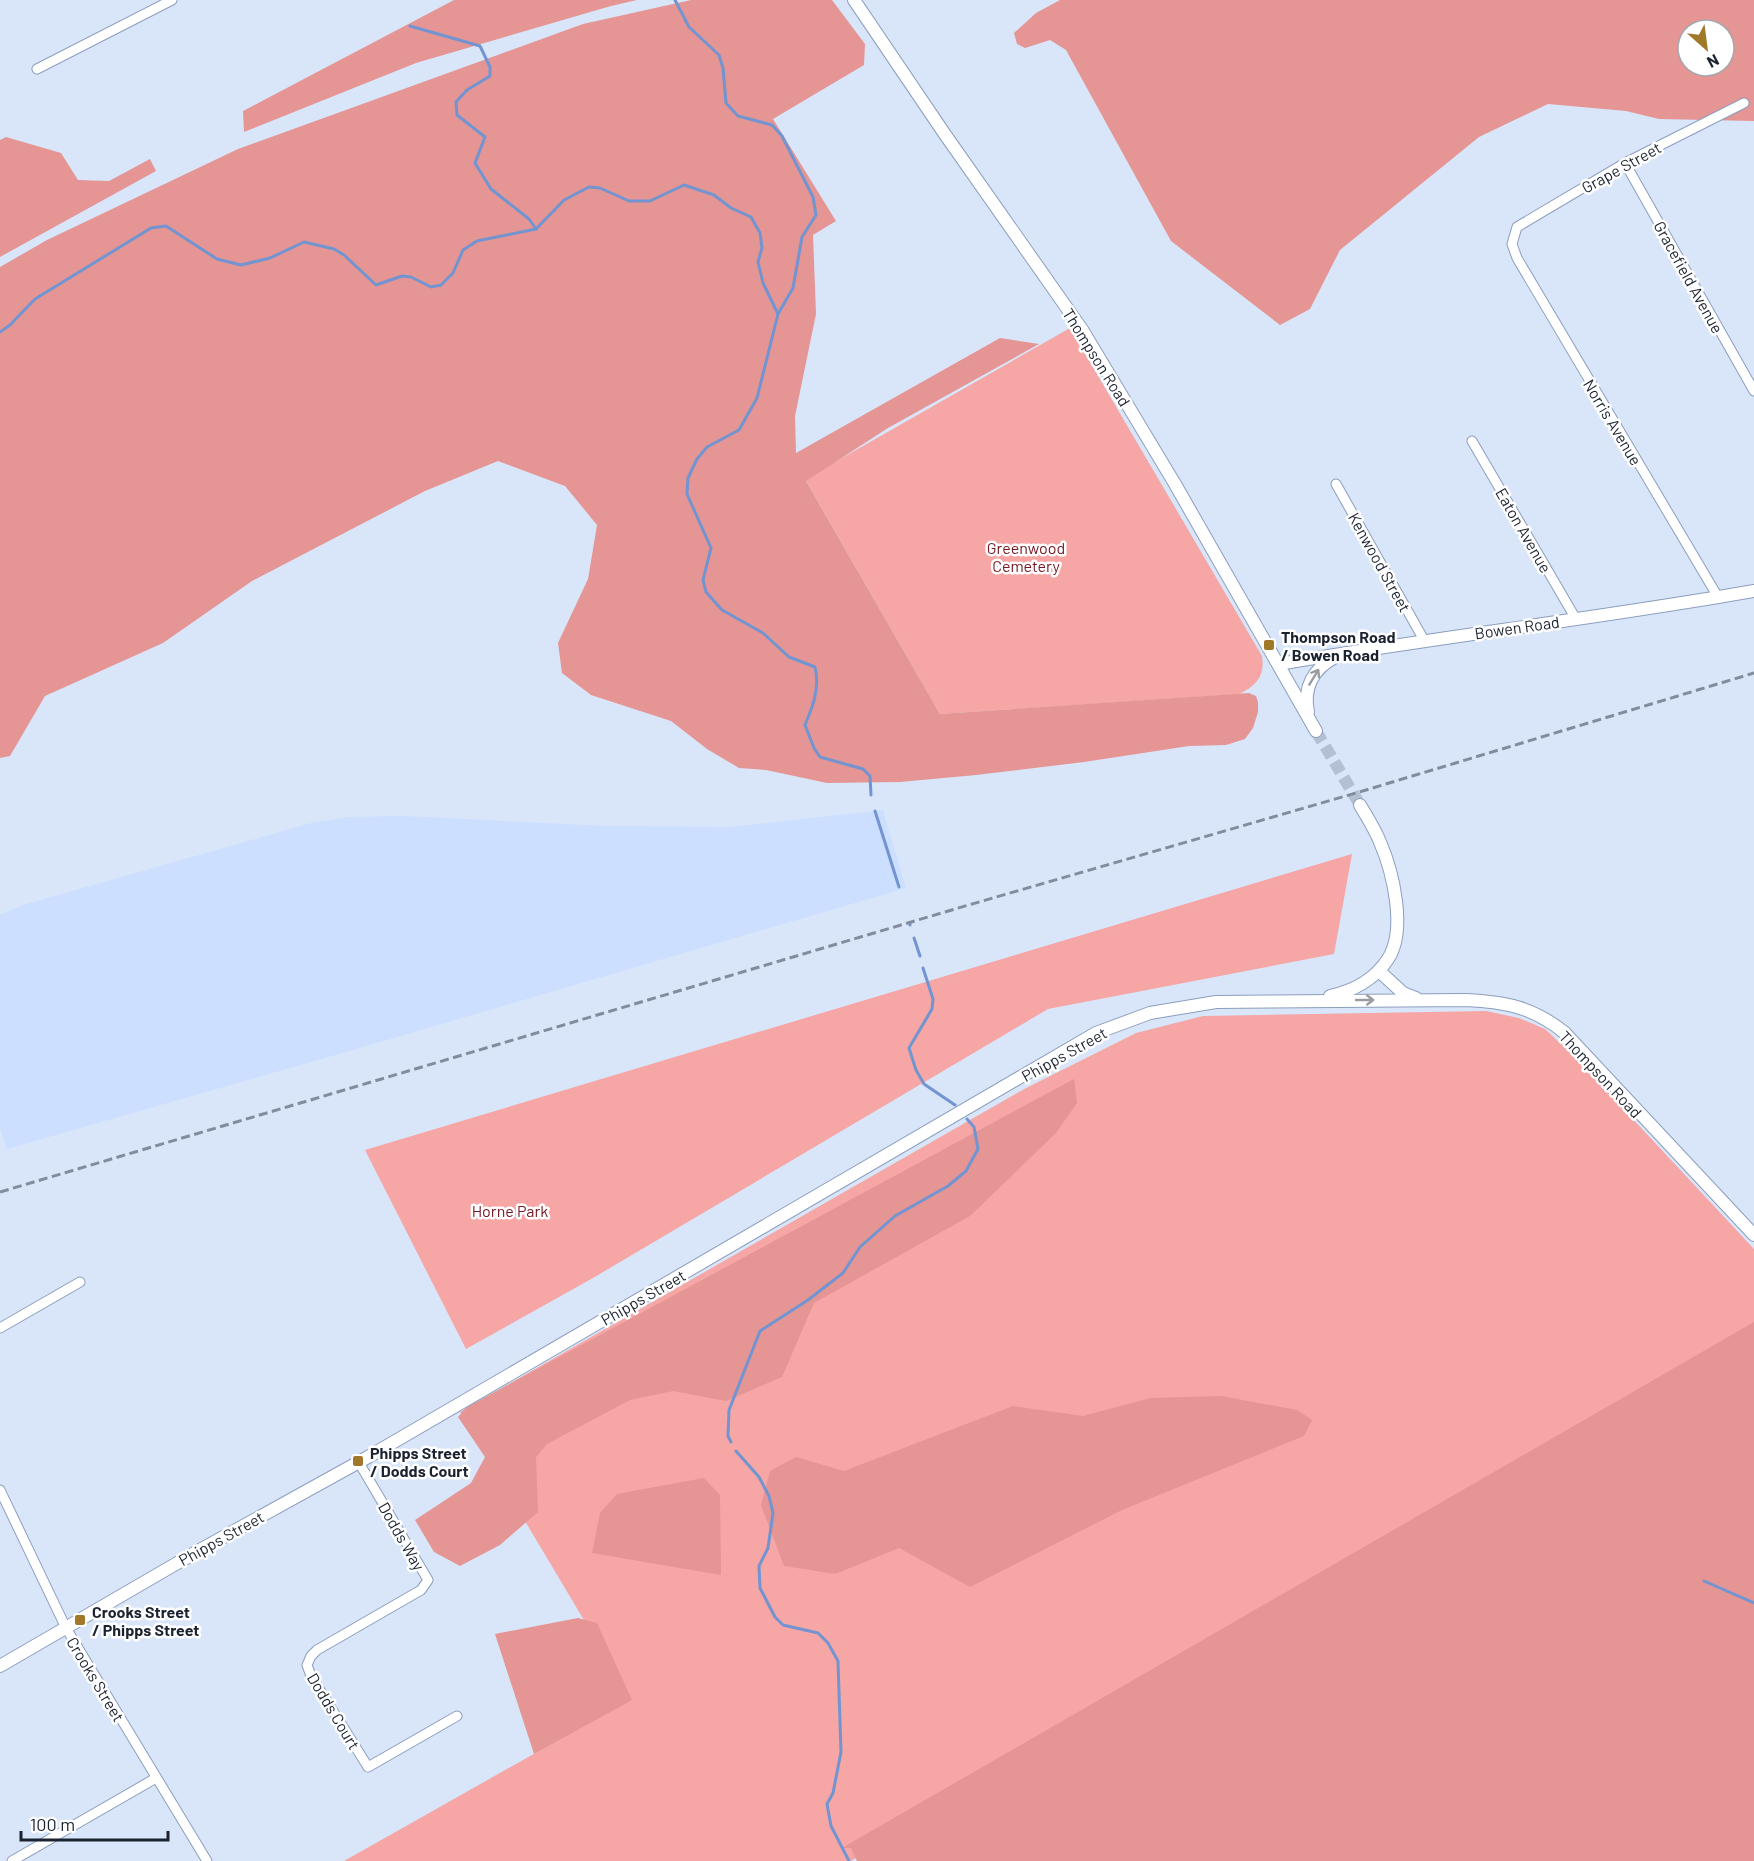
<svg xmlns="http://www.w3.org/2000/svg" width="1754" height="1861" font-family="Barlow,sans-serif">
<rect width="100%" height="100%" fill="#d9e6fa"/>
<path fill="#ccdfff" d="M 883,810 L 906,888 L 339,1054 L 7,1149 L 0,1129 L 0,915 L 23,905 L 311,823 L 350,817 L 403,816 L 607,826 L 731,827 Z"/>
<g fill="#f5a6a5">
<path d="M 1070,328 L 1262,656 C 1265,676 1257,685 1239,694 L 940,714 L 805,479 Z"/>
<path d="M 1352,854 L 1334,954 L 1048,1009 L 593,1278 L 466,1349 L 365,1150 Z"/>
<path d="M 1486,1011 L 1519,1018 L 1545,1029 L 1575,1057 L 1754,1249 L 1754,1338 L 851,1861 L 344,1861 L 631,1699 L 460,1412 L 1026,1088 L 1136,1033 L 1203,1016 Z"/>
</g>
<g fill="#e59594" fill-rule="evenodd">
<path d="M 454,0 L 637,0 L 611,6 L 416,63 L 244,132 L 243,111 Z"/>
<path d="M 691,0 L 832,0 L 865,44 L 864,65 L 773,119 L 836,221 L 813,235 L 816,314 L 795,416 L 796,453 L 1000,338 L 1039,344 L 888,428 L 806,481 L 940,714 L 1249,693 L 1256,696 L 1258,702 L 1258,712 L 1253,728 L 1245,739 L 1226,745 L 1189,746 L 1084,762 L 976,775 L 900,782 L 827,783 L 766,770 L 739,768 L 707,749 L 671,721 L 591,695 L 562,673 L 558,643 L 588,579 L 597,525 L 565,486 L 498,461 L 425,491 L 252,581 L 163,643 L 45,696 L 10,756 L 0,758 L 0,267 L 47,240 L 238,149 L 583,24 Z"/>
<path d="M 1060,0 L 1754,0 L 1754,121 L 1659,119 L 1626,111 L 1548,104 L 1479,137 L 1340,250 L 1310,309 L 1280,325 L 1171,241 L 1066,50 L 1050,40 L 1025,48 L 1017,44 L 1014,33 L 1036,13 ZM 1688,30 L 1724,30 L 1724,66 L 1688,66 Z"/>
<path d="M 6,137 L 61,153 L 78,180 L 109,181 L 150,159 L 156,171 L 0,257 L 0,140 Z"/>
<path d="M 1074,1079 L 1077,1103 L 1056,1133 L 970,1216 L 814,1303 L 782,1377 L 726,1401 L 673,1391 L 630,1400 L 547,1444 L 536,1457 L 538,1512 L 500,1545 L 460,1566 L 434,1552 L 415,1520 L 471,1483 L 485,1457 L 458,1417 L 467,1407 Z"/>
<path d="M 1754,1322 L 1754,1861 L 857,1861 L 851,1848 L 842,1848 Z"/>
<path d="M 1221,1396 L 1297,1410 L 1312,1420 L 1304,1436 L 1122,1510 L 970,1587 L 899,1548 L 835,1574 L 784,1566 L 761,1505 L 770,1471 L 796,1457 L 844,1471 L 1013,1406 L 1083,1416 L 1151,1398 Z"/>
<path d="M 704,1478 L 720,1495 L 721,1575 L 592,1553 L 600,1513 L 617,1494 Z"/>
<path d="M 578,1618 L 597,1623 L 632,1700 L 534,1754 L 495,1634 Z"/>
</g>
<g fill="none" stroke-linecap="round" stroke-linejoin="round">
<g stroke="#7295d1" stroke-width="3">
<path d="M 675,0 L 689,27 L 719,55 L 723,68 L 726,103 L 738,116 L 772,125 L 782,136 L 813,197 L 816,215 L 802,237 L 793,288 L 778,314 L 757,398 L 739,430 L 707,447 L 697,459 L 688,478 L 687,494 L 711,548 L 703,580 L 706,592 L 722,610 L 763,633 L 789,657 L 815,667 C 820,688 813,706 805,725 L 814,748 L 820,757 L 863,769 L 870,776 L 871,795"/>
<path d="M 410,26 L 480,46 L 490,67 L 490,76 L 467,90 L 456,102 L 457,115 L 485,137 L 475,163 L 491,189 L 529,219 L 536,229"/>
<path d="M 0,332 L 10,325 L 35,299 L 151,228 L 166,226 L 217,259 L 241,265 L 270,258 L 304,242 L 334,249 L 344,255 L 376,285 L 402,276 L 411,277 L 431,287 L 441,285 L 453,273 L 463,250 L 477,241 L 536,229 L 564,200 L 589,187 L 600,188 L 629,201 L 650,201 L 684,185 L 714,195 L 731,208 L 751,217 L 760,233 L 762,248 L 758,262 L 763,283 L 778,314"/>
<path d="M 875,811 L 899,887"/>
<path d="M 910,923 L 910,925"/>
<path d="M 914,938 L 920,956"/>
<path d="M 923,968 L 933,999 L 932,1009 L 909,1048 L 916,1070 L 924,1084 L 955,1105"/>
<path d="M 731,1442 L 728,1436 L 729,1410 L 760,1331 L 808,1300 L 843,1273 L 860,1247 L 895,1216 L 948,1186 L 966,1171 L 978,1149 L 974,1127 L 967,1119"/>
<path d="M 736,1451 L 759,1477 L 769,1496 L 773,1513 L 768,1548 L 759,1566 L 760,1588 L 775,1617 L 783,1625 L 818,1633 L 828,1643 L 838,1661 L 841,1752 L 833,1793 L 827,1804 L 831,1826 L 849,1861"/>
<path d="M 1704,1581 L 1754,1603"/>
</g>
<path stroke="#b3bfd2" stroke-width="12" stroke-dasharray="12 6" stroke-linecap="butt" d="M 1316,731 L 1360,805"/>
<g stroke="#8b9ebd" stroke-width="11">
<g id="street">
<path d="M 37,69 L 172,0"/>
<path d="M 1625,163 L 1754,391"/>
<path d="M 1472,441 L 1576,619"/>
<path d="M 1336,484 L 1424,640"/>
<path d="M 1718,597 L 1517,258 L 1512,244 L 1517,227 L 1625,163 L 1744,103"/>
<path d="M 0,1328 L 80,1282"/>
<path d="M 358,1461 L 428,1580 L 421,1590 L 317,1650 L 311,1656 L 307,1665 L 311,1676 L 368,1767 L 457,1716"/>
<path d="M 0,1490 L 66,1628 L 207,1861"/>
<path d="M 12,1861 L 156,1778"/>
</g>
</g>
<g stroke="#8b9ebd" stroke-width="14">
<g id="secondary">
<path d="M 854,0 L 944,133 L 1083,331 L 1175,484 L 1316,731"/>
<path d="M 1279,664 C 1437,637 1596,619 1754,591"/>
<path d="M 1308,712 C 1303,688 1313,669 1335,657"/>
<path d="M 1379,971 L 1403,993 L 1416,998"/>
<path d="M 1330,996 C 1353,991 1375,979 1388,959 C 1407,930 1393,872 1380,842 C 1375,829 1367,817 1360,805"/>
<path d="M 0,1666 L 198,1551 L 368,1457 L 1096,1033 L 1150,1013 L 1216,1002 L 1466,1000 C 1506,1002 1533,1007 1565,1033 L 1754,1235"/>
</g>
</g>
<use href="#street" stroke="#fff" stroke-width="9"/>
<use href="#secondary" stroke="#fff" stroke-width="12"/>
<path stroke="#818c9c" stroke-width="3" stroke-dasharray="9 4.5" stroke-linecap="butt" d="M 0,1192 L 955,909 L 1356,793 L 1754,673"/>
</g>
<defs><path id="oneway-shaft" d="M-6 0H5M1.5-3L5.5 0L1.5 3" fill="none" stroke-width="1.6" stroke-linecap="round" stroke-linejoin="round" transform="scale(1.5)"/></defs>
<g stroke="#999ca2">
<use href="#oneway-shaft" transform="translate(1314 677) rotate(-59)"/>
<use href="#oneway-shaft" transform="translate(1365 1000)"/>
</g>
<g fill="#a17827" stroke="#fff" stroke-width="2">
<rect x="1263" y="639" width="12" height="12" rx="3"/>
<rect x="352" y="1455" width="12" height="12" rx="3"/>
<rect x="74" y="1614" width="12" height="12" rx="3"/>
</g>
<g text-anchor="middle" dominant-baseline="central" stroke-width="5" stroke-linejoin="round" paint-order="stroke">
<g font-size="16" fill="#1c2330" stroke="#fff">
<text transform="translate(1621 167) rotate(-29)">Grape Street</text>
<text transform="translate(1689 277) rotate(61)">Gracefield Avenue</text>
<text transform="translate(1097 357) rotate(58)">Thompson Road</text>
<text transform="translate(1613 422) rotate(59)">Norris Avenue</text>
<text transform="translate(1524 530) rotate(60)">Eaton Avenue</text>
<text transform="translate(1380 562) rotate(61)">Kenwood Street</text>
<text transform="translate(1517 627) rotate(-8)">Bowen Road</text>
<text transform="translate(1064 1054) rotate(-29)">Phipps Street</text>
<text transform="translate(1601 1074) rotate(47)">Thompson Road</text>
<text transform="translate(643 1297) rotate(-30)">Phipps Street</text>
<text transform="translate(402 1536) rotate(60)">Dodds Way</text>
<text transform="translate(221 1538) rotate(-29)">Phipps Street</text>
<text transform="translate(96 1679) rotate(59)">Crooks Street</text>
<text transform="translate(334 1711) rotate(59)">Dodds Court</text>
</g>
<g font-size="16" fill="#741721" stroke="#fff">
<text x="1026" y="547">Greenwood<tspan x="1026" dy="18">Cemetery</tspan></text>
<text x="510" y="1210">Horne Park</text>
</g>
<g font-size="16" font-weight="bold" fill="#1c2330" stroke="#fff" text-anchor="start">
<text x="1281" y="636">Thompson Road<tspan x="1281" dy="18">/ Bowen Road</tspan></text>
<text x="370" y="1452">Phipps Street<tspan x="370" dy="18">/ Dodds Court</tspan></text>
<text x="92" y="1611">Crooks Street<tspan x="92" dy="18">/ Phipps Street</tspan></text>
</g>
</g>
<g transform="translate(1706 48) rotate(152)"><circle r="28" fill="#ffffff" stroke="#a4a7ac" stroke-width="1.5"/>
<path d="M0-4.5L10 22L0 15L-10 22Z" fill="#a17827"/>
<text y="-9" font-size="16" font-weight="bold" text-anchor="middle" fill="#1c2330">N</text>
</g>
<path d="M21 1831v9h147v-9" fill="none" stroke="#1c2330" stroke-width="3"/>
<text x="30" y="1831" font-size="18" fill="#1c2330" stroke="#ffffff" stroke-width="4.5" paint-order="stroke">100 m</text>
</svg>
